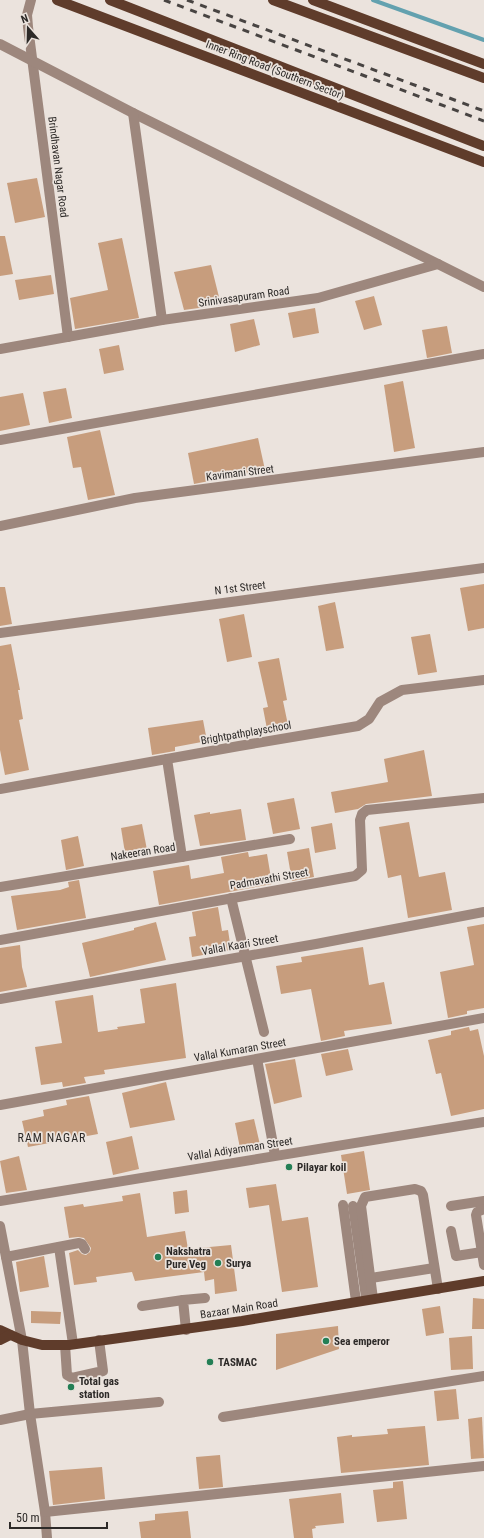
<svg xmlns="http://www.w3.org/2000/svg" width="484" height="1538" font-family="'Roboto Condensed',sans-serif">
<rect width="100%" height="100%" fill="#ebe3dd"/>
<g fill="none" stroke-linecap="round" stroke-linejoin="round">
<path stroke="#63a1af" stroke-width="4" d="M 373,0 L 484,40"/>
</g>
<g fill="#c79d7d">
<path d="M 37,178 L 45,217 L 15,223 L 7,183 Z"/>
<path d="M 0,236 L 5,236 L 13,274 L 0,276 Z"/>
<path d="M 122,238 L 139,318 L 75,329 L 70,298 L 108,290 L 98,243 Z"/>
<path d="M 211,265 L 221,305 L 184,310 L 174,272 Z"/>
<path d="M 51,275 L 54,294 L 19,300 L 15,280 Z"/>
<path d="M 374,296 L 382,325 L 364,330 L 355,301 Z"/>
<path d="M 315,308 L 319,333 L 293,338 L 288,313 Z"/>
<path d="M 254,319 L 260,345 L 235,352 L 230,324 Z"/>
<path d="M 447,326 L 452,353 L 427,358 L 422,330 Z"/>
<path d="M 119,345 L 124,370 L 104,374 L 99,349 Z"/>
<path d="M 403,381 L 415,448 L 394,452 L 384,385 Z"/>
<path d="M 66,388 L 72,418 L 49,423 L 43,392 Z"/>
<path d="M 23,393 L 30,425 L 0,431 L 0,397 Z"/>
<path d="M 100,430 L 115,495 L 88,500 L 81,467 L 73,468 L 67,437 Z"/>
<path d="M 258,438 L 265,470 L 194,484 L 188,453 Z"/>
<path d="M 484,584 L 484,628 L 468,631 L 460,588 Z"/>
<path d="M 0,587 L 5,587 L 12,624 L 0,626 Z"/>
<path d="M 335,602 L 344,648 L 326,651 L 318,606 Z"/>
<path d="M 244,614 L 252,657 L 227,662 L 219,619 Z"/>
<path d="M 430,634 L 437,672 L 418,675 L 411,637 Z"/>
<path d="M 11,644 L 20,690 L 18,690 L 23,719 L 19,720 L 29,770 L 5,775 L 0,750 L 0,646 Z"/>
<path d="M 279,658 L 287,700 L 283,701 L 288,725 L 267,729 L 263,708 L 268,707 L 258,662 Z"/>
<path d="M 203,720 L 207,741 L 175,747 L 175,751 L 152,755 L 148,728 Z"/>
<path d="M 424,750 L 432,796 L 366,804 L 358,809 L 335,813 L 331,792 L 388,782 L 384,759 Z"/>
<path d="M 294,798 L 300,829 L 273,834 L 267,803 Z"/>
<path d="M 241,809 L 246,840 L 200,846 L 194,815 L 210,812 L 210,814 Z"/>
<path d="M 409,822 L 419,877 L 445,872 L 452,910 L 408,918 L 401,875 L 388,878 L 379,827 Z"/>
<path d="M 332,823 L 336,849 L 315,853 L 311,827 Z"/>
<path d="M 142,824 L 148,855 L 126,859 L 121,828 Z"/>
<path d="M 78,836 L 84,866 L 66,870 L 61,840 Z"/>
<path d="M 309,848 L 314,877 L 292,881 L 287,852 Z"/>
<path d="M 248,852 L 249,857 L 267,854 L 272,884 L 159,905 L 153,871 L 189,865 L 191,879 L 224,873 L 221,857 Z"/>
<path d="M 79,880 L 86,918 L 17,930 L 11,896 L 60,890 L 69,887 L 68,882 Z"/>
<path d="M 218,907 L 222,931 L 228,930 L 231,950 L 192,957 L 189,937 L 196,936 L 192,912 Z"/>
<path d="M 156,922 L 166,960 L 90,977 L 82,943 L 134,930 L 134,928 Z"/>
<path d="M 484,924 L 484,1008 L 467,1011 L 467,1014 L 448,1018 L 440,972 L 474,965 L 467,927 Z"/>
<path d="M 20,945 L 22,967 L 27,987 L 0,992 L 0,948 Z"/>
<path d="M 363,947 L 369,985 L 384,982 L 392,1024 L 344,1031 L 345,1036 L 321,1041 L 311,989 L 281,994 L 276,966 L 302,962 L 301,957 Z"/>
<path d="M 176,983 L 186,1058 L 104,1070 L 105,1074 L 84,1077 L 86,1083 L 63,1087 L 62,1082 L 41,1085 L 35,1047 L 62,1043 L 55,1001 L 93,995 L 98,1032 L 118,1029 L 117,1027 L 145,1023 L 140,989 Z"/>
<path d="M 469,1027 L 470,1031 L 478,1029 L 484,1056 L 484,1109 L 451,1116 L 441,1073 L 436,1074 L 428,1040 L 451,1035 L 451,1031 Z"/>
<path d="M 348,1049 L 353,1070 L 326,1076 L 321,1054 Z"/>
<path d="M 295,1059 L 302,1097 L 274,1104 L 265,1064 Z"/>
<path d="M 166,1082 L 175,1120 L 130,1128 L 122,1093 Z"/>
<path d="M 89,1096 L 98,1134 L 28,1147 L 22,1121 L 44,1116 L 43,1110 L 67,1105 L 66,1100 Z"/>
<path d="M 254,1119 L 261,1149 L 241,1153 L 235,1123 Z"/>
<path d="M 132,1136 L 139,1169 L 113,1175 L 106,1142 Z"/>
<path d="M 364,1151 L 370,1190 L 347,1194 L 341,1155 Z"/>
<path d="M 19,1156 L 27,1190 L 6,1193 L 0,1161 Z"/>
<path d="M 276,1184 L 282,1221 L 308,1217 L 318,1287 L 282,1292 L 269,1205 L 249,1208 L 246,1188 Z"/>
<path d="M 187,1190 L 189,1212 L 175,1214 L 173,1192 Z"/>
<path d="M 140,1193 L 147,1237 L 185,1231 L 188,1249 L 231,1245 L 237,1291 L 215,1294 L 214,1279 L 205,1281 L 204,1272 L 135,1281 L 132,1272 L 96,1277 L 97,1282 L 74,1285 L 69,1253 L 78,1250 L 82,1254 L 86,1255 L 90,1252 L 91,1248 L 84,1238 L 78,1237 L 69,1238 L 64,1207 L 83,1204 L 84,1207 L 123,1201 L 122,1196 Z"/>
<path d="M 44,1256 L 49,1287 L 20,1292 L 16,1262 Z"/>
<path d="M 473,1298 L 484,1299 L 484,1329 L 472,1329 Z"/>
<path d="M 440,1306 L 444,1333 L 426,1336 L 422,1309 Z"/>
<path d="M 31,1311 L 61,1312 L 60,1324 L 31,1323 Z"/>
<path d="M 338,1326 L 339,1349 L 276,1370 L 276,1334 Z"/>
<path d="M 472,1336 L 473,1369 L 451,1370 L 449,1338 Z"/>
<path d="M 456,1389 L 459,1419 L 437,1421 L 434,1391 Z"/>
<path d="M 482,1417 L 484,1458 L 471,1459 L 468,1419 Z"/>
<path d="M 425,1426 L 429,1465 L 341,1473 L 337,1437 L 352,1435 L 352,1437 L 388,1434 L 387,1429 Z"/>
<path d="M 220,1455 L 223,1487 L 199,1489 L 196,1457 Z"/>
<path d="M 102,1467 L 105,1499 L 53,1505 L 49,1471 Z"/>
<path d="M 403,1481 L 407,1519 L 377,1522 L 373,1490 L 393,1488 L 393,1482 Z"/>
<path d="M 341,1493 L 344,1523 L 315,1526 L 316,1528 L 312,1529 L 313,1538 L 294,1538 L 289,1499 Z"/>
<path d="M 188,1511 L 191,1538 L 141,1538 L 139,1522 L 155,1520 L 155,1514 Z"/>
</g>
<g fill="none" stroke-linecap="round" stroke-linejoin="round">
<g stroke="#9d877d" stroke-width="10">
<path d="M 31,0 L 27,15 L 28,27 L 68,337"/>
<path d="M 0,44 L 133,113 L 438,264"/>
<path d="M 133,113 L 162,320"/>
<path d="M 0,349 L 162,320 L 318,298 L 438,264 L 484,287"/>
<path d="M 0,440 L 484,354"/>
<path d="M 0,526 L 135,498 L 484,452"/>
<path d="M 0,633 L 484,568"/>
<path d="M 167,759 L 182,857"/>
<path d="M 0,789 L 239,746 L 358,726 L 369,719 L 380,702 L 402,690 L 484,680"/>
<path d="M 0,887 L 290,839"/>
<path d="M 231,898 L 264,1032"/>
<path d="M 0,940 L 355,876 L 362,870 L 360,820 L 362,814 L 367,810 L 484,798"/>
<path d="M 0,999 L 316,944 L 484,912"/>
<path d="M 257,1059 L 275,1155"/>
<path d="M 0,1105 L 484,1018"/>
<path d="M 0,1201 L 484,1122"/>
<path d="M 343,1205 L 356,1301"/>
<path d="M 353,1206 L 366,1297"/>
<path d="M 451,1206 L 484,1201"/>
<path d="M 484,1209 L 477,1212 L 476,1215 L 484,1265"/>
<path d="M 0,1226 L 22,1340 L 30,1414 L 45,1512 L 47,1538"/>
<path d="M 451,1231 L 456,1256 L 482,1252"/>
<path d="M 59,1247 L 73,1344"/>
<path d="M 6,1257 L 79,1243 L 82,1244 L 85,1249"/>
<path d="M 371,1278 L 434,1268"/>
<path d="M 373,1299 L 361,1206 L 365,1197 L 415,1189 L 421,1191 L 423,1195 L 438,1289"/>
<path d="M 142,1306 L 183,1300"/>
<path d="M 186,1330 L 183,1300 L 205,1298"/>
<path d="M 65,1345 L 67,1375 L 72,1378 L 103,1371 L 99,1340"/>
<path d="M 223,1417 L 484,1376"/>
<path d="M 0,1420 L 30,1414 L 159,1402"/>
<path d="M 45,1512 L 484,1466"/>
</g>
<g stroke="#5f3c2b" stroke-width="10">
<path d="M 57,0 L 484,162"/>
<path d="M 110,0 L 484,146"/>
<path d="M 273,0 L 484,78"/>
<path d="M 313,0 L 484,64"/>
<path d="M 0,1330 L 22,1340 L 42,1345 L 69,1345 L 242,1321 L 484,1281"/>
<path d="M 0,1340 L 10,1335"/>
</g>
<g stroke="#484442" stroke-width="3" stroke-dasharray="7 7" stroke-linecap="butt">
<path d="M 164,0 L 484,121"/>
<path d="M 187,0 L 484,111"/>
</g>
</g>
<g fill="#237f55" stroke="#ebe3dd" stroke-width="1.5">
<circle cx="289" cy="1167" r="4"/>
<circle cx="158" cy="1257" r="4"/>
<circle cx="218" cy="1263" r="4"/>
<circle cx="326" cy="1341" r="4"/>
<circle cx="210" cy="1362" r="4"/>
<circle cx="71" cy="1387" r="4"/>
</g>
<g text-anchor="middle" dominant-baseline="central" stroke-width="3.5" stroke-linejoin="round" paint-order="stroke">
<g font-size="11" fill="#2d2a28" stroke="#ebe3dd">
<text transform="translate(275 70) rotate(21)">Inner Ring Road (Southern Sector)</text>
<text transform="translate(58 167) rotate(83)">Brindhavan Nagar Road</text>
<text transform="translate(244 297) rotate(-8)">Srinivasapuram Road</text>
<text transform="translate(240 473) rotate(-7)">Kavimani Street</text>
<text transform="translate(240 588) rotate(-7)">N 1st Street</text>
<text transform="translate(246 733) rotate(-10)">Brightpathplayschool</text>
<text transform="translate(143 852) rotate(-9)">Nakeeran Road</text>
<text transform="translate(269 879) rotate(-10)">Padmavathi Street</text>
<text transform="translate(240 945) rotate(-10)">Vallal Kaari Street</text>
<text transform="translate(240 1050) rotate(-10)">Vallal Kumaran Street</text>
<text transform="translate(240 1149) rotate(-9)">Vallal Adiyamman Street</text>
<text transform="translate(239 1309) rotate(-9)">Bazaar Main Road</text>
</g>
<g font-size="11" font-weight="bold" fill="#2d2a28" stroke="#ebe3dd" text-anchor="start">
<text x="297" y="1167">Pilayar koil</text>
<text x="166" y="1251">Nakshatra<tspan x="166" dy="13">Pure Veg</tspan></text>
<text x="226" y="1263">Surya</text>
<text x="334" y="1341">Sea emperor</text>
<text x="218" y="1362">TASMAC</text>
<text x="79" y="1381">Total gas<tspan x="79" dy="13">station</tspan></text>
</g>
<g font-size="12" letter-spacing="1" fill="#2d2a28" stroke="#ebe3dd">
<text x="52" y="1138">RAM NAGAR</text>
</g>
</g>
<g transform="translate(28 28) rotate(340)" stroke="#ebe3dd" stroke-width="3" paint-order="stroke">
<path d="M0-3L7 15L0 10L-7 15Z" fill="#2d2a28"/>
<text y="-6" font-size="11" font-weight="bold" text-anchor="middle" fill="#2d2a28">N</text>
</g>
<path d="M10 1522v6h97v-6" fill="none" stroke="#2d2a28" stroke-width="2"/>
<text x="16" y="1522" font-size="12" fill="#2d2a28" stroke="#ebe3dd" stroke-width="3" paint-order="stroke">50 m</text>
</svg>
